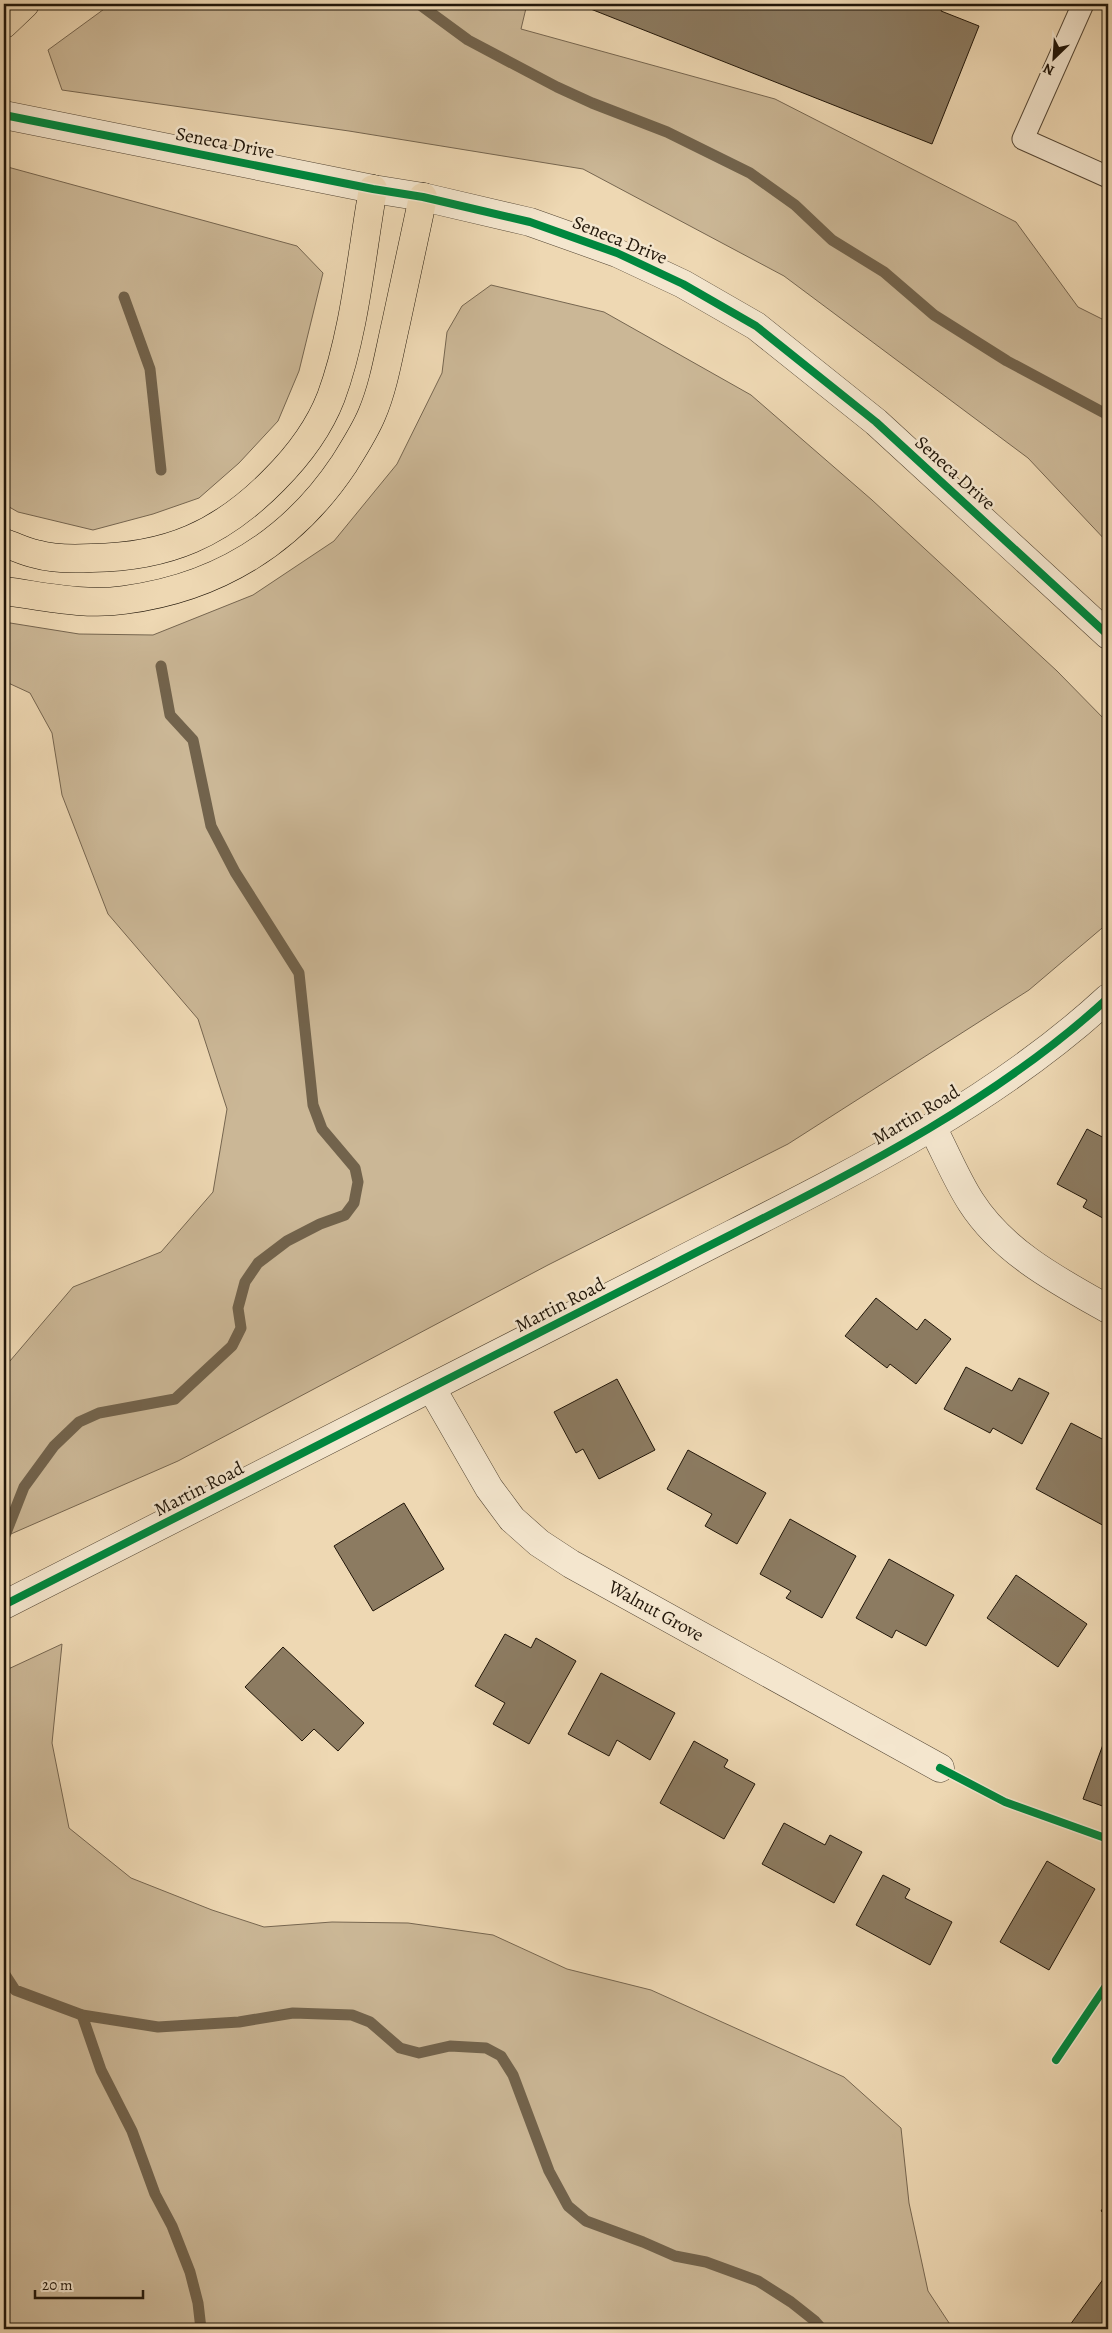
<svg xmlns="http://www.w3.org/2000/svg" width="1112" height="2333" font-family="Alegreya,serif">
<rect width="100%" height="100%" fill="#eed8b3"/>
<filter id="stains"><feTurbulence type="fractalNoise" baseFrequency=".004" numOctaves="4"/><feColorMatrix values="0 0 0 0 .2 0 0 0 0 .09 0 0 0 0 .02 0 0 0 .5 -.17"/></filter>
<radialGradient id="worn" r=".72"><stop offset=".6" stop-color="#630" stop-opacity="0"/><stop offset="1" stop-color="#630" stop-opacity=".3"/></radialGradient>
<g fill="#cbb796" stroke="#766650">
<path d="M 111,4 L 527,4 L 521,29 L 775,99 L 1016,222 L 1078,307 L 1108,322 L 1108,543 L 1028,458 L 784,276 L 583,169 L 349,131 L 62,90 L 48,50 Z"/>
<path d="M 4,166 L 297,246 L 323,273 L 299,371 L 278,421 L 239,463 L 199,498 L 153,514 L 93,530 L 18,512 L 4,504 Z"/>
<path d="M 491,285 L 604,312 L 751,395 L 872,500 L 1057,671 L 1108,723 L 1108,923 L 1029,990 L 788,1144 L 548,1265 L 178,1461 L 4,1537 L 4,1368 L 73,1287 L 161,1252 L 213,1192 L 227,1109 L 198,1019 L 108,914 L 62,795 L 52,733 L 30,693 L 4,681 L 4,622 L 79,634 L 153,635 L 253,595 L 334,541 L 397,464 L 442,373 L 447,332 L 462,306 Z"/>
<path d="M 62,1644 L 52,1743 L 69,1828 L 131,1878 L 212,1910 L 264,1927 L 332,1922 L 408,1923 L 493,1935 L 567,1969 L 651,1990 L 844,2077 L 901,2128 L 909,2203 L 928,2291 L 953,2329 L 4,2329 L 4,1671 Z"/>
</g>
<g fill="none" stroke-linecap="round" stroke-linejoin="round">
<g stroke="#72634c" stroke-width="11">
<path d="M 419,4 L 468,40 L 557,87 L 592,103 L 667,132 L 750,173 L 795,205 L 832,240 L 884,272 L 934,315 L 1007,361 L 1108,415"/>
<path d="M 124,297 L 150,369 L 161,470"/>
<path d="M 4,1538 L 24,1487 L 54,1446 L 79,1422 L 99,1413 L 175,1399 L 232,1346 L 241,1328 L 238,1308 L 245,1282 L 258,1263 L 287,1241 L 320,1224 L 345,1215 L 354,1203 L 358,1182 L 355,1168 L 322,1129 L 313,1105 L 299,973 L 235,872 L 211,826 L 193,740 L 170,715 L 161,666"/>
<path d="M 4,1973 L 15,1990 L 82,2015 L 158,2027 L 239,2022 L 293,2013 L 352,2015 L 370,2022 L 400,2048 L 419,2053 L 450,2046 L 486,2048 L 501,2056 L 513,2075 L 549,2171 L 568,2206 L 586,2221 L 643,2242 L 675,2256 L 706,2262 L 758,2281 L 791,2302 L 815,2321 L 822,2329"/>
<path d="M 82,2015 L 101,2070 L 132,2131 L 155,2194 L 172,2226 L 190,2272 L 198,2303 L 201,2329"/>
</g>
</g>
<g fill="#8c7b61" stroke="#211609">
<path d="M 578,4 L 944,4 L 941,11 L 979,26 L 932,144 Z"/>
<path d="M 1087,1129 L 1108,1140 L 1108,1221 L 1083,1207 L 1087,1200 L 1057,1184 Z"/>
<path d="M 876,1298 L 917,1330 L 925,1319 L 951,1339 L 916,1384 L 890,1364 L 887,1368 L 845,1336 Z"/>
<path d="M 966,1367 L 1012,1391 L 1019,1378 L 1049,1393 L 1022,1444 L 993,1428 L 990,1433 L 944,1409 Z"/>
<path d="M 617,1379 L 655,1450 L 599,1479 L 583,1449 L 576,1453 L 554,1412 Z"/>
<path d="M 1071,1423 L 1108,1442 L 1108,1528 L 1036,1489 Z"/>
<path d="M 688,1450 L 766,1493 L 737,1544 L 705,1526 L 712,1514 L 667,1489 Z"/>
<path d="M 404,1503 L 444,1569 L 373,1611 L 334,1546 Z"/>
<path d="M 790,1519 L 856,1556 L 822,1618 L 786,1598 L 791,1591 L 760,1574 Z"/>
<path d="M 889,1559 L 954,1595 L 926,1646 L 896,1630 L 892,1638 L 856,1618 Z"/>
<path d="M 1016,1575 L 1087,1624 L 1058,1667 L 987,1618 Z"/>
<path d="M 505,1634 L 531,1648 L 536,1638 L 576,1661 L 529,1744 L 493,1724 L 505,1703 L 475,1686 Z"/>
<path d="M 283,1647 L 364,1723 L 338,1751 L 314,1729 L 302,1741 L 245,1687 Z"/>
<path d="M 601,1673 L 675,1713 L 650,1760 L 617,1740 L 609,1756 L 568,1734 Z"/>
<path d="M 1108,1731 L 1108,1808 L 1083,1799 Z"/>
<path d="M 694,1741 L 728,1760 L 724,1767 L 755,1784 L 724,1839 L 660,1803 Z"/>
<path d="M 784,1823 L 825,1845 L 830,1835 L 862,1852 L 834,1903 L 762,1864 Z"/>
<path d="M 1047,1861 L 1095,1889 L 1049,1970 L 1000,1942 Z"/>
<path d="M 883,1875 L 910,1889 L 905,1898 L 952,1922 L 930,1965 L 856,1925 Z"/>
<path d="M 1108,2201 L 1108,2216 L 1101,2211 Z"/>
<path d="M 1104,2278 L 1108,2281 L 1108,2329 L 1067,2329 Z"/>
</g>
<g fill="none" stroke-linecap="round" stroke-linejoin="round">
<g stroke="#544634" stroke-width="23">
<path id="service" d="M 1083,4 L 1023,139 L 1108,177"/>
</g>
<g stroke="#544634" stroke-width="29">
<g id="minor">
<path d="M 932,1127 C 945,1151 956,1179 971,1202 C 1003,1252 1058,1281 1108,1309"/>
<path d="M 432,1389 L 489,1488 L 512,1519 L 539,1543 L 571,1564 L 940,1768"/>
</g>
</g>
<g stroke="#544634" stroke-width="29">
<g id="tertiary">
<path d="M 4,115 L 373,189 L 423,197 L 530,222 L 617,253 L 683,284 L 756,326 L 876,422 L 1108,635"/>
<path d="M 4,1605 C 223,1495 442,1384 660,1271 C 814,1191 979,1117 1108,998"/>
</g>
</g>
<g stroke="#211609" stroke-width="29">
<g id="motorway">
<path d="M 4,24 L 25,4"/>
<path d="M 4,543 C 14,546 25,552 36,554 C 53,559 74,559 92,558 C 168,557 221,534 274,480 C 297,457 319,428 331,397 C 355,332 361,257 373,189"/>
<path d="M 4,591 C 43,596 84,606 124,600 C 217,588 292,542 344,464 C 354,448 365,431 372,414 C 384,386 389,353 396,323 C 405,281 414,239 423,197"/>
</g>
</g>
<use href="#service" stroke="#f4e6ce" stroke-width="21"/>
<use href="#minor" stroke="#f4e6ce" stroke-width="28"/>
<use href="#tertiary" stroke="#f4e6ce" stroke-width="28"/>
<use href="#motorway" stroke="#eed8b3" stroke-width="28"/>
<g stroke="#f4e6ce" stroke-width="11">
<g id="cycleway">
<path d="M 4,115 L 373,189 L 423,197 L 530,222 L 617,253 L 683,284 L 756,326 L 876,422 L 1108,635"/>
<path d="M 4,1605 C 223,1495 442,1384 660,1271 C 814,1191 979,1117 1108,998"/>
<path d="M 940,1768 L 1005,1802 L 1108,1839"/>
<path d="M 1056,2060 L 1108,1983"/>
</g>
</g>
<use href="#cycleway" stroke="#00873e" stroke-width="8"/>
</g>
<g text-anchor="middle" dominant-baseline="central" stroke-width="5" stroke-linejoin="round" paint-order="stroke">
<g font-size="19" fill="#211609" stroke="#f4e6ce">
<text transform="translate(225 143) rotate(11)">Seneca Drive</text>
<text transform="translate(620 240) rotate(22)">Seneca Drive</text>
<text transform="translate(955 473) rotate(42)">Seneca Drive</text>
<text transform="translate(916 1115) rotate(-31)">Martin Road</text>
<text transform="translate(560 1305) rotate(-27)">Martin Road</text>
<text transform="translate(199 1489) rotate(-27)">Martin Road</text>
<text transform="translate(656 1611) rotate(29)">Walnut Grove</text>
</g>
</g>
<rect width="1112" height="2333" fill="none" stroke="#eed8b3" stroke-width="20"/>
<rect x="5" y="5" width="1102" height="2323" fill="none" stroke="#211609" stroke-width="2.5"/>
<rect x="10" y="10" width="1092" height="2313" fill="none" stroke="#211609"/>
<g transform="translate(1054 58) rotate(205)" stroke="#f4e6ce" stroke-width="4" paint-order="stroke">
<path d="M0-4L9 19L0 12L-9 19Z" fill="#211609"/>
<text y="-8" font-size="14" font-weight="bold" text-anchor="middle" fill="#211609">N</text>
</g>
<path d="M35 2290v8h108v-8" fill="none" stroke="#211609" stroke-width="2.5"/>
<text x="42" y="2290" font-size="15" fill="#211609" stroke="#f4e6ce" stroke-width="4" paint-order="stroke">20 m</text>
<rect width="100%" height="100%" filter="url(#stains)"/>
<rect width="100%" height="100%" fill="url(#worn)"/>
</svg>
